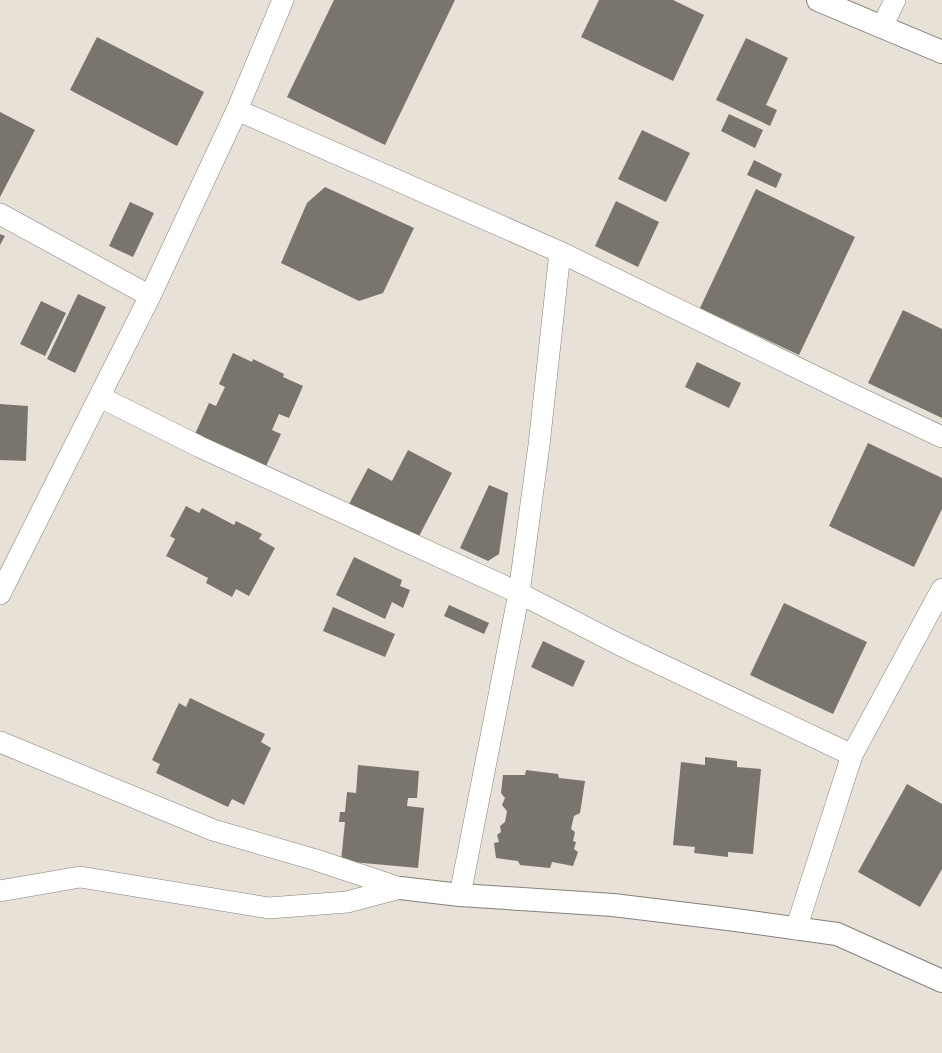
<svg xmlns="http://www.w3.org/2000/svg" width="942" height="1053" font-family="Quicksand,sans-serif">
<rect width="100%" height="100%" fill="#e7e1d8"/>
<g fill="#79746c">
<path d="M 334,0 L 455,0 L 385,145 L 287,97 Z"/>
<path d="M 599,0 L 673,0 L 704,15 L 673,81 L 581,37 Z"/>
<path d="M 97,37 L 204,92 L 177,146 L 70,90 Z"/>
<path d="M 746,38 L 788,58 L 766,105 L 777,110 L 770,126 L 716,100 Z"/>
<path d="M 0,112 L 35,130 L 0,197 Z"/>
<path d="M 729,114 L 763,130 L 755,148 L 721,131 Z"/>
<path d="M 642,130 L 690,153 L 666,202 L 618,179 Z"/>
<path d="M 754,160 L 782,174 L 776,188 L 747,175 Z"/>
<path d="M 325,187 L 414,228 L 383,293 L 359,301 L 281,263 L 307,203 Z"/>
<path d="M 756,189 L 855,237 L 799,355 L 700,308 Z"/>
<path d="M 616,201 L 659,222 L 638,267 L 595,246 Z"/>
<path d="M 130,202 L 154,213 L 133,257 L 109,246 Z"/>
<path d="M 0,234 L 5,236 L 0,245 Z"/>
<path d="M 78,294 L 106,307 L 75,373 L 47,359 Z"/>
<path d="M 41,301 L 66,313 L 45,356 L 20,344 Z"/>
<path d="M 903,310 L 942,329 L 942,418 L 868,383 Z"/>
<path d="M 233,353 L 252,362 L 253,359 L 284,374 L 283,377 L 303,386 L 289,418 L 279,414 L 272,430 L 281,434 L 266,466 L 195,434 L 209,403 L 216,406 L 225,387 L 219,384 Z"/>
<path d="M 697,362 L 741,383 L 729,408 L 685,387 Z"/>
<path d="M 0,404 L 28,406 L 26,461 L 0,460 Z"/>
<path d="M 868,443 L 942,478 L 942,509 L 914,567 L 829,526 Z"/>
<path d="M 408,450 L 452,473 L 416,542 L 348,506 L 368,468 L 392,481 Z"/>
<path d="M 489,485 L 508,493 L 499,554 L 488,561 L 460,548 Z"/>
<path d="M 186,506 L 199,513 L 202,508 L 234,525 L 236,521 L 262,534 L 259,539 L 275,548 L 249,596 L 236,589 L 232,597 L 206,583 L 208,578 L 166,556 L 175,539 L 170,536 Z"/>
<path d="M 354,557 L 402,580 L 400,586 L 410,590 L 403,608 L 392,602 L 385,619 L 336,595 Z"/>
<path d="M 784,603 L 867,642 L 833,714 L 750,675 Z"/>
<path d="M 449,605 L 489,623 L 484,634 L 444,616 Z"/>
<path d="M 333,607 L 395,634 L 385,657 L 323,631 Z"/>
<path d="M 543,641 L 585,661 L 573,687 L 531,667 Z"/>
<path d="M 190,698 L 265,734 L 261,742 L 271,748 L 244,805 L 232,799 L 228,807 L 156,773 L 160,764 L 152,760 L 179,703 L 186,707 Z"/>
<path d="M 705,757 L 737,761 L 737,767 L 761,769 L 753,854 L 728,852 L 728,857 L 694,853 L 695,847 L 673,845 L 681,762 L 705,765 Z"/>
<path d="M 358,765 L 419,771 L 417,798 L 408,798 L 407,806 L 424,808 L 418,868 L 341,861 L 345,822 L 339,822 L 340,812 L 345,812 L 347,792 L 356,793 Z"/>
<path d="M 526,770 L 558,774 L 559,778 L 585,781 L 580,813 L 574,816 L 571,829 L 575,832 L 573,841 L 576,842 L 574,849 L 578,852 L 573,866 L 552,862 L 550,868 L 520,865 L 518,861 L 496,858 L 494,843 L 499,842 L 497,835 L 501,832 L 500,826 L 505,822 L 507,811 L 502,805 L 505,798 L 501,793 L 503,775 L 525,775 Z"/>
<path d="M 907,784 L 942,804 L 942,869 L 920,907 L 858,872 Z"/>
</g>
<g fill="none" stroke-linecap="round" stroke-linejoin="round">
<g stroke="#868179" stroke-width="22">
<g id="street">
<path d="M 882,27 L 895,0"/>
<path d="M 237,110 L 560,252 L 851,394 L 942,437"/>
<path d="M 0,214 L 150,296"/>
<path d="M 100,397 L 200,447 L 519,593 L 620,645 L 852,755"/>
<path d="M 0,594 L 150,296 L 237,110 L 283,0"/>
<path d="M 0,742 L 213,830 L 316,860 L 400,888"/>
<path d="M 0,891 L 80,877 L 269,908 L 347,902 L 400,888"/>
<path d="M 460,895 L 519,593 L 539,445 L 560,252"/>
<path d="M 796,929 L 852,755 L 942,589"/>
</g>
</g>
<g stroke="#868179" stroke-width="24">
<g id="secondary">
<path d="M 818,0 L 942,52"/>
<path d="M 400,888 L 460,895 L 613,905 L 728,919 L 837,934 L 942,981"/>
</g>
</g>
<use href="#street" stroke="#fff" stroke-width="21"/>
<use href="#secondary" stroke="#fff" stroke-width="22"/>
</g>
</svg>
